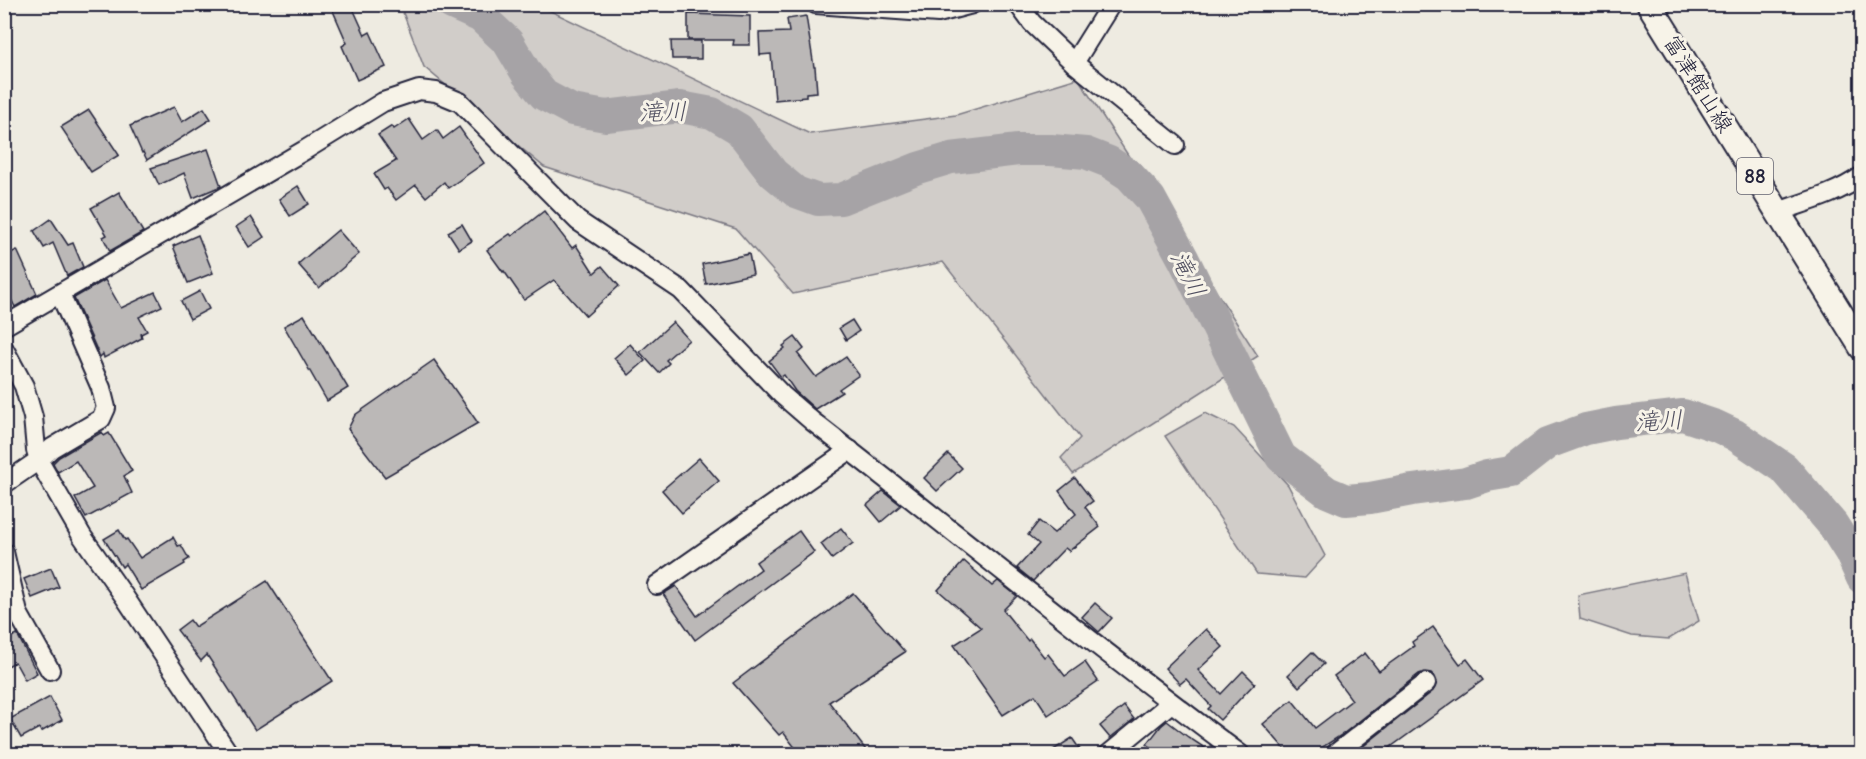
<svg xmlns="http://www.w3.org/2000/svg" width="1866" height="759" font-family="'Comic Neue','Klee One',sans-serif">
<rect width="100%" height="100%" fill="#eeebe1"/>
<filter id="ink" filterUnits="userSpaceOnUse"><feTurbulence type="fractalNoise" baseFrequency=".0167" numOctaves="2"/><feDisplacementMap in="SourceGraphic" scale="12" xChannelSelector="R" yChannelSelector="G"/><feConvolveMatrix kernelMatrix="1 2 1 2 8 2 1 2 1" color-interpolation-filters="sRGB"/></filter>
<g filter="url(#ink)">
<g fill="#d1cdc9" stroke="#7a7882" stroke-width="1.5">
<path d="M 400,5 L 538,5 L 810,134 L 956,115 L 1078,78 L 1258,356 L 1073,474 L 1061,458 L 1080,438 L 943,262 L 793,294 L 736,229 L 544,167 L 424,67 Z"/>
<path d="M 1205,413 L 1234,427 L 1288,485 L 1325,556 L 1305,578 L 1257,574 L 1165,436 Z"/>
<path d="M 1685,573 L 1699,621 L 1669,639 L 1632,636 L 1580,619 L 1578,595 Z"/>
</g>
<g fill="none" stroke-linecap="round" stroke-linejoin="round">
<path stroke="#a6a3a6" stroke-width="32" d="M 452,4 L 481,17 L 508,42 L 527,74 L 544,95 L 572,110 L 606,116 L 680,107 L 712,113 L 739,129 L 773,173 L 796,192 L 818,200 L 841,199 L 918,168 L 951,158 L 1018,150 L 1051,150 L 1086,153 L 1109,162 L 1129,175 L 1150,198 L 1184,260 L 1281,457 L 1327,492 L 1346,500 L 1370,498 L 1412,490 L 1466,483 L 1487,476 L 1511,472 L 1548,443 L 1586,429 L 1616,423 L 1683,415 L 1716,426 L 1735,435 L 1784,468 L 1833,525 L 1850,552 L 1862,578"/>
</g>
<g fill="#bbb8b7" stroke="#22223b" stroke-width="1.5">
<path d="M 330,4 L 351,4 L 365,35 L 370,32 L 386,67 L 357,80 L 342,46 L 347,43 Z"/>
<path d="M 688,14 L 750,16 L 750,45 L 733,45 L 734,40 L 688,40 Z"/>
<path d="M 806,16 L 814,67 L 815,67 L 817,92 L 806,93 L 806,97 L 775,100 L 771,54 L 760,55 L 759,33 L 789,32 L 787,19 Z"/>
<path d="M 671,41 L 701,41 L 701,59 L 672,59 Z"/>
<path d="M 174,107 L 182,122 L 204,108 L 211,119 L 147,160 L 143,152 L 142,153 L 130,126 Z"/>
<path d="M 89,110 L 119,155 L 91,172 L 61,127 Z"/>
<path d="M 409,119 L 423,140 L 437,130 L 443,139 L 459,127 L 484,163 L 448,188 L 444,182 L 426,197 L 416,185 L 396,200 L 387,188 L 384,190 L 374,174 L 396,161 L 378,135 L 392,126 L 394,129 Z"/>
<path d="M 208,149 L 221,186 L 193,198 L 184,173 L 159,185 L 151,168 Z"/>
<path d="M 298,186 L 309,204 L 290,216 L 279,199 Z"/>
<path d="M 119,192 L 143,232 L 110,251 L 103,237 L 107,235 L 91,208 Z"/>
<path d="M 544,211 L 572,248 L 576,245 L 594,273 L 602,266 L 619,286 L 586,316 L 554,280 L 524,300 L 504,271 L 503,272 L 487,250 L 510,234 L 512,236 Z"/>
<path d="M 251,217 L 264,237 L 249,247 L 236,227 Z"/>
<path d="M 51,219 L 68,245 L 73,243 L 83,267 L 67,276 L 53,243 L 44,248 L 34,231 Z"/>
<path d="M 462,224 L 472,241 L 459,249 L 448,232 Z"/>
<path d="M 338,230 L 359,254 L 319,288 L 298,264 Z"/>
<path d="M 198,235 L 213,273 L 188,283 L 173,246 Z"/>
<path d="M 17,250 L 37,294 L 15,307 L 4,285 L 4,256 Z"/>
<path d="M 749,254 L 753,274 L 706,284 L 702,264 Z"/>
<path d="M 105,280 L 121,308 L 155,292 L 162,306 L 139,317 L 147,331 L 141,334 L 142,338 L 104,358 L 103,354 L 100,357 L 74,298 Z"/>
<path d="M 200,291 L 209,309 L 190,319 L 181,301 Z"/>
<path d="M 304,315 L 348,388 L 327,401 L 284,326 Z"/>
<path d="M 852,320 L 859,331 L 846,340 L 839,328 Z"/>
<path d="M 673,322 L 689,340 L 666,360 L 669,363 L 659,373 L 640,352 Z"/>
<path d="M 795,337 L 804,349 L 798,354 L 816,377 L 846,357 L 859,375 L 839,389 L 842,392 L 815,409 L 795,391 L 784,375 L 781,377 L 769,361 L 785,348 L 783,346 Z"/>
<path d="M 630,344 L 645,361 L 629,375 L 614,358 Z"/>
<path d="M 434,360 L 478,423 L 385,477 L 348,429 L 355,415 Z"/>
<path d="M 102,432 L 104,436 L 109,433 L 132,471 L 124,476 L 132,493 L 86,518 L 75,498 L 93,488 L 76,461 L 58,472 L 53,463 L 59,457 Z"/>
<path d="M 948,454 L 962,468 L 937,491 L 924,478 Z"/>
<path d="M 699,458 L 719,481 L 682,513 L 662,490 Z"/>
<path d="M 1075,478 L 1093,501 L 1085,507 L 1100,527 L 1069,551 L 1065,548 L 1033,581 L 1017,568 L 1039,544 L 1028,535 L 1039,521 L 1054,533 L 1076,514 L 1059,491 Z"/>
<path d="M 883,491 L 901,505 L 881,522 L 867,505 Z"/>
<path d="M 841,528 L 853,543 L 832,559 L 821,544 Z"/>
<path d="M 119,530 L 125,540 L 127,539 L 140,558 L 173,537 L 178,546 L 181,545 L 189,559 L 184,562 L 185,564 L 141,590 L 125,564 L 122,567 L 104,539 Z"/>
<path d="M 799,531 L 814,552 L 695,640 L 663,594 L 676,586 L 697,616 L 761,569 L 756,562 Z"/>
<path d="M 964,561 L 992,586 L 998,581 L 1017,596 L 1003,610 L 1028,641 L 1030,639 L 1044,657 L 1048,654 L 1065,676 L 1085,662 L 1098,681 L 1048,715 L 1035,695 L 1003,715 L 954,645 L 981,628 L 938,590 Z"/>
<path d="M 51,568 L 59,587 L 32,598 L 24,579 Z"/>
<path d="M 267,581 L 332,681 L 255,730 L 207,655 L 201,661 L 177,630 L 190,620 L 195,627 Z"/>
<path d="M 853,593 L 905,652 L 829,702 L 869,754 L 800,754 L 783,732 L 779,735 L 733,683 Z"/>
<path d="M 1095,603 L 1112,618 L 1099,632 L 1082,617 Z"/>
<path d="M 1433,627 L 1460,664 L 1467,659 L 1483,680 L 1381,754 L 1357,754 L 1356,752 L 1433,691 L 1437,682 L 1435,677 L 1431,673 L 1425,672 L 1419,674 L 1343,734 L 1312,754 L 1289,754 L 1263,724 L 1292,700 L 1315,728 L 1352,700 L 1334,676 L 1365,653 L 1379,671 L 1414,646 L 1412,642 Z"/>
<path d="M 1206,629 L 1223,647 L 1198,670 L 1221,694 L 1243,671 L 1255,683 L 1220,720 L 1208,709 L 1211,706 L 1186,679 L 1180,684 L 1165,668 Z"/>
<path d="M 17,634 L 37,673 L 25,680 L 15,662 L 4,668 L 4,641 Z"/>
<path d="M 1312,652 L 1324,664 L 1299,687 L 1288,675 Z"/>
<path d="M 50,697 L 62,720 L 41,732 L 39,728 L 21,738 L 10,719 Z"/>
<path d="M 1124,706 L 1134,719 L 1110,738 L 1100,726 Z"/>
<path d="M 1167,721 L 1188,737 L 1214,754 L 1161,754 L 1147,744 L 1161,726 Z"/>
<path d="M 1072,738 L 1083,754 L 1047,754 Z"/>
</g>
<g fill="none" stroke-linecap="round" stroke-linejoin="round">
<g stroke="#22223b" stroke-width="22">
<g id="minor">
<path d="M 816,4 L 938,13 L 972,4"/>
<path d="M 1018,4 L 1032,23 L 1074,63 L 1175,145"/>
<path d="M 1074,63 L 1111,4"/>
<path d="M 1777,212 C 1806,202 1837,194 1862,176"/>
<path d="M 4,326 L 305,150 L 383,102 L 419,90 L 436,92 L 460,102 L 578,221 L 681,290 L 782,395 L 812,421 C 955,532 1095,647 1240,754"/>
<path d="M 4,349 L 24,386 L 33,417 L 36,450 L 40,463 L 82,536 L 124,596 L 229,754"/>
<path d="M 4,484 L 39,460 L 52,448 L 101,419 L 106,408 L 101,388 L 60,294"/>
<path d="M 4,552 L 18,613 L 50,670"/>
<path d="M 657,585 L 850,450"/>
<path d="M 1109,754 L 1171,703"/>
<path d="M 1335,754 L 1426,683"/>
</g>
</g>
<g stroke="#22223b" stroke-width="28">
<path id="major" d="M 1649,4 L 1862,348"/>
</g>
<use href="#minor" stroke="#f7f3e8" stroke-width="18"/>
<use href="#major" stroke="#f7f3e8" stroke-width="24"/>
</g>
</g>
<g text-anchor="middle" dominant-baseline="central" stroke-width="6" stroke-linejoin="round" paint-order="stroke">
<rect fill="#f7f3e8" stroke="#62616f" stroke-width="1.5" x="1737" y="158" width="36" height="36" rx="4.5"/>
<g font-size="21" font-weight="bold" fill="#22223b">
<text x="1755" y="176">88</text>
</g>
<g font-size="22" fill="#22223b" stroke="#f7f3e8">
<text transform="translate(1698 84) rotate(58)">富津館山線</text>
</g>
<g font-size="24" font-style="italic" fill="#504f60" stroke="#f7f3e8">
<text transform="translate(663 112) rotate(-2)">滝川</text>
<text transform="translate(1188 274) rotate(63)">滝川</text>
<text transform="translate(1659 421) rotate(-4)">滝川</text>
</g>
</g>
<rect width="1866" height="759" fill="none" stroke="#f7f3e8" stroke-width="24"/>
<rect x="12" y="12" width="1842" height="735" fill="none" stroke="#22223b" stroke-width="2" filter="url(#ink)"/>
</svg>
